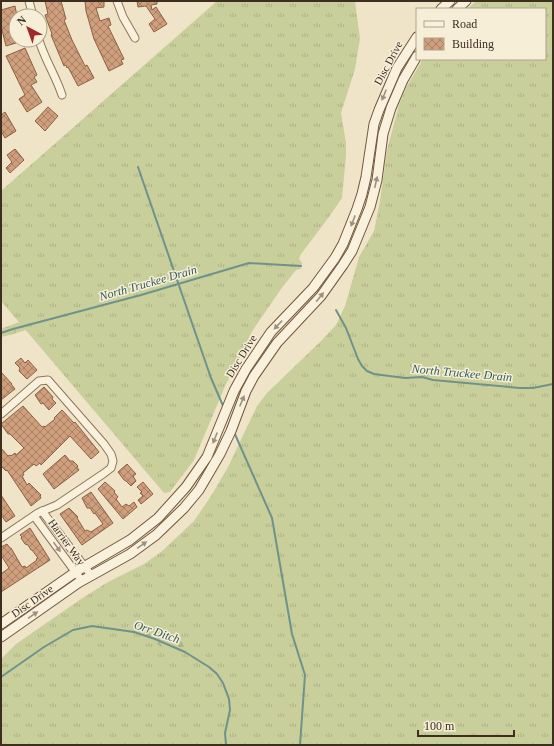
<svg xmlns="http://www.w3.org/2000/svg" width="554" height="746" font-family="Georgia,serif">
<defs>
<pattern id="grass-tufts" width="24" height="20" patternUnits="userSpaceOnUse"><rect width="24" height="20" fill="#c9cf9b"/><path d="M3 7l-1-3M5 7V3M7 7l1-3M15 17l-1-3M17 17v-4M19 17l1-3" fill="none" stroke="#aeb285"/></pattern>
<pattern id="forest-firs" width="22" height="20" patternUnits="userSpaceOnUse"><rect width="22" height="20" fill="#c9cf9b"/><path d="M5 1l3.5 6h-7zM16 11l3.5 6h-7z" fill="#aeb285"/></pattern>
<pattern id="wetland-marsh" width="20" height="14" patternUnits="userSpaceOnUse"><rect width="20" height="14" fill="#c9cf9b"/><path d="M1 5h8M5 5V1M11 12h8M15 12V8" fill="none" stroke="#aeb285"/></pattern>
<pattern id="building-cross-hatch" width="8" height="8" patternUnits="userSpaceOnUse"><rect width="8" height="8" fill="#cf9f7d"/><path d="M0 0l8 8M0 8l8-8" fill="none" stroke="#a98266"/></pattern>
</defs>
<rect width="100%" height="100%" fill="#f0e4c8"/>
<g fill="url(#grass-tufts)">
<path d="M 217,1 L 355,1 L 360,39 L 355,69 L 341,113 L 346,143 L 346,156 L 342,198 L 329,217 L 301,254 L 299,259 L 302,263 L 301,269 L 296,270 L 281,289 L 251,333 L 242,354 L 226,384 L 194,460 L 170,492 L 164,493 L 1,301 L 1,191 Z"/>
<path d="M 476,1 L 553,1 L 553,745 L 1,745 L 1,659 L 16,644 L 81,599 L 108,582 L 144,564 L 161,552 L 194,521 L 211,496 L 228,467 L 257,406 L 267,393 L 322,340 L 336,325 L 345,306 L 359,257 L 374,231 L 380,201 L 387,150 L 399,105 L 407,86 L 423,59 L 545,59 L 545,9 L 467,9 Z"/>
</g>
<path fill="url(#forest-firs)" d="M 147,621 L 166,629 L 186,642 L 180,652 C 168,652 152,642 144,634 Z"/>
<path fill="url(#wetland-marsh)" d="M 19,322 L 26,330 L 10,335 L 1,337 L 1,329 Z"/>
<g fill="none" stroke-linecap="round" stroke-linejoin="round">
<g stroke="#6f938a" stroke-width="2">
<path d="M 138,167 L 211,378 L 224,408"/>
<path d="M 336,310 L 346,328 L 358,359 L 362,366 L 367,371 L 374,374 L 405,378 L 422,377 L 433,380 L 520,388 L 533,388 L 553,384"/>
<path d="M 1,333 L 13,329 L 141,295 L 249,263 L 301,266"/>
<path d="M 234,432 L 272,518 L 292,634 L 305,675 L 300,745"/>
<path d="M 1,677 L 44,647 L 73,630 L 92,626 L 134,632 L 155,639 L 185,652 L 209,667 L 217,674 L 223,683 L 229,699 L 230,710 L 225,733 L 226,745"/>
</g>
</g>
<g fill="url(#building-cross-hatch)" stroke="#8d5f41">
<path d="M 45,1 L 61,1 L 66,19 L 64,20 L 72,40 L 85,66 L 87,65 L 94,78 L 78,86 L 68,67 L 67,68 L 66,65 L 64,66 L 51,35 L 52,34 L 45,15 L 48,14 Z"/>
<path d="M 85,1 L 104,1 L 104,7 L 96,8 L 100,21 L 109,18 L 111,25 L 108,26 L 124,59 L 121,60 L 123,64 L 109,71 L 94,39 L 86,11 Z"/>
<path d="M 137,1 L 157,1 L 157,4 L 151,5 L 152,10 L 156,7 L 167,24 L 154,32 L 149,24 L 155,19 L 146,6 L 138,7 Z"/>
<path d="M 15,6 L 17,16 L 16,16 L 16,43 L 6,46 L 1,26 L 1,10 Z"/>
<path d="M 25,48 L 37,75 L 34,77 L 37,82 L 31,85 L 42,102 L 27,112 L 19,99 L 25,95 L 6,56 Z"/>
<path d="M 48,107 L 58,116 L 45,131 L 35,121 Z"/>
<path d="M 5,112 L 16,131 L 5,138 L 1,131 L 1,115 Z"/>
<path d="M 15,149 L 24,160 L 10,173 L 6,168 L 12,162 L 7,155 Z"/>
<path d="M 21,358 L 25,363 L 28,360 L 37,370 L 27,379 L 19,371 L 20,368 L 15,363 Z"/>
<path d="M 1,372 L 12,384 L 11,384 L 15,389 L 1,400 Z"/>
<path d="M 44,387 L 53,397 L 52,399 L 56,403 L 49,410 L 43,403 L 41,404 L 35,395 Z"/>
<path d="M 23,406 L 42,427 L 44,426 L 45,427 L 55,419 L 54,418 L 62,410 L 74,423 L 75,422 L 99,452 L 91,459 L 70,436 L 41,465 L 40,463 L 36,466 L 34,464 L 23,473 L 24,475 L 22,476 L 27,485 L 29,483 L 41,495 L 40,496 L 41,498 L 31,506 L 7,470 L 6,471 L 1,466 L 1,448 L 8,456 L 10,455 L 11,456 L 15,453 L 16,455 L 24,448 L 10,434 L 8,434 L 1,424 Z"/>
<path d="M 65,455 L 70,461 L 73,461 L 78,466 L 77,467 L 79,470 L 54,489 L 43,474 Z"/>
<path d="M 127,464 L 136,474 L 133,476 L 136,481 L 131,486 L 126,481 L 124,480 L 118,472 Z"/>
<path d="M 105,482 L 115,491 L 114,492 L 118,497 L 116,499 L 122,507 L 126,504 L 129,506 L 134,502 L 137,507 L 123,519 L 98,489 Z"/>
<path d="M 143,482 L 153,494 L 141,504 L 138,500 L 143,496 L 140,493 L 142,492 L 137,487 Z"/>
<path d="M 91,492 L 113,523 L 82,545 L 60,514 L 69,508 L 78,517 L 77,518 L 85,531 L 87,530 L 91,532 L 103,524 L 95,513 L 94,514 L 90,508 L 87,508 L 82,498 Z"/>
<path d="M 1,495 L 15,516 L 6,522 L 1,515 Z"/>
<path d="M 30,528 L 50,560 L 1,592 L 1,574 L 9,568 L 1,555 L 1,547 L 7,544 L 10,548 L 11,548 L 22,567 L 25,566 L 26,568 L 37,560 L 36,559 L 38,558 L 32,550 L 31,550 L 28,545 L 25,544 L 21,538 L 22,537 L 20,535 Z"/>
</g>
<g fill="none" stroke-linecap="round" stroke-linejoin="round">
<g stroke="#8d765c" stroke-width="9">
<g id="minor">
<path d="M 29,1 L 33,16"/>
<path d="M 117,1 L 123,17 L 135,38"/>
<path d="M 39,40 C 44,58 56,76 62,95"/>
<path d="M 1,414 L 39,381 L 48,380 L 104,444 L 111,454 L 113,461 L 111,468 L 103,474 L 57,505 L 38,513 L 1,538"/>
<path d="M 42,511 L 91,575"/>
<path d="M 34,516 L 82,581"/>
</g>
</g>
<g stroke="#6f573f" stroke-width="11">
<g id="secondary">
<path d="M 441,9 L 450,1"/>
<path d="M 457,9 L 466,1"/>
<path d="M 1,624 L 77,571 L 130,540 L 158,518 L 186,487 L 207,457 L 234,391 L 246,369 L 271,332 L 313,288 L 335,258 L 343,244 L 357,209 L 362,194 L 366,177 L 374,124 L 379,110 L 397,68 L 417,37"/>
<path d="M 1,637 L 78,583 L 130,554 L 156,535 L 184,508 L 199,490 L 220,454 L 231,431 L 246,391 L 254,376 L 277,343 L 321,296 L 343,265 L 352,251 L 370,207 L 377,180 L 383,134 L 391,108 L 403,80 L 417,56"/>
</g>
</g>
<use href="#minor" stroke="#faf1dc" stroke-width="7"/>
<use href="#secondary" stroke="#faf1dc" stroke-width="9"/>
</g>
<defs><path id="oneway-solid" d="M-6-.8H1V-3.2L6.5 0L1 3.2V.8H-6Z"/></defs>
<g fill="#9c907e">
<use href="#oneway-solid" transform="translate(384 95) rotate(112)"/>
<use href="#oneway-solid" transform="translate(376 182) rotate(-78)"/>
<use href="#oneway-solid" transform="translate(353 221) rotate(111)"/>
<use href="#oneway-solid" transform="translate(320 297) rotate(-51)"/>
<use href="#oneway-solid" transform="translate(278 325) rotate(133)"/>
<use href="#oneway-solid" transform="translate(242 401) rotate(-67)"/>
<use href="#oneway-solid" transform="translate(215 438) rotate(112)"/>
<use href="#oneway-solid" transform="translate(142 545) rotate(-35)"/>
<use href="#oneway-solid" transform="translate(57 547) rotate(54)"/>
<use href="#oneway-solid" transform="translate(33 615) rotate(-35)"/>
</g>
<g text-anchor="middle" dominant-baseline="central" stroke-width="3" stroke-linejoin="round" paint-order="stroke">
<g font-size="11" fill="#3d2e20" stroke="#f7eed8">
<text transform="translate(388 63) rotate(-62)">Disc Drive</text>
<text transform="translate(241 356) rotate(-58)">Disc Drive</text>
<text transform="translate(67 542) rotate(54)">Harrier Way</text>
<text transform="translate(32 601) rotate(-35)">Disc Drive</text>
</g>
<g font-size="12" font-style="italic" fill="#2f5d5a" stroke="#f7eed8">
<text transform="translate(148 283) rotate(-16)">North Truckee Drain</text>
<text transform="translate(462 373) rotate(5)">North Truckee Drain</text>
<text transform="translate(157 632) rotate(19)">Orr Ditch</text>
</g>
</g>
<rect width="554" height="746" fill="none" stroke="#3d2e20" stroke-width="4"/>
<rect x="416" y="8" width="130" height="52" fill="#f7eed8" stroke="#ada18e"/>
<rect x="424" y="21" width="20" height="6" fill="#faf1dc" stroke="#ada18e"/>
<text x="452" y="28" font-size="12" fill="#3d2e20">Road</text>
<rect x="424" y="38" width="20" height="12" fill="url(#building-cross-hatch)" stroke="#ada18e"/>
<text x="452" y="48" font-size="12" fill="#3d2e20">Building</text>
<g transform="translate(28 28) rotate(319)"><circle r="19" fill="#f7eed8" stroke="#ada18e"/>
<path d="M0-3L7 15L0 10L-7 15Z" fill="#9e2a2b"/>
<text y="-6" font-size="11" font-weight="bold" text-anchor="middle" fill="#3d2e20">N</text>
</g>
<path d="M418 730v6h96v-6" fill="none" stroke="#3d2e20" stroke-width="2"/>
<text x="424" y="730" font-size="12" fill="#3d2e20" stroke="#f7eed8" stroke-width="3" paint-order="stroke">100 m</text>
</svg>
